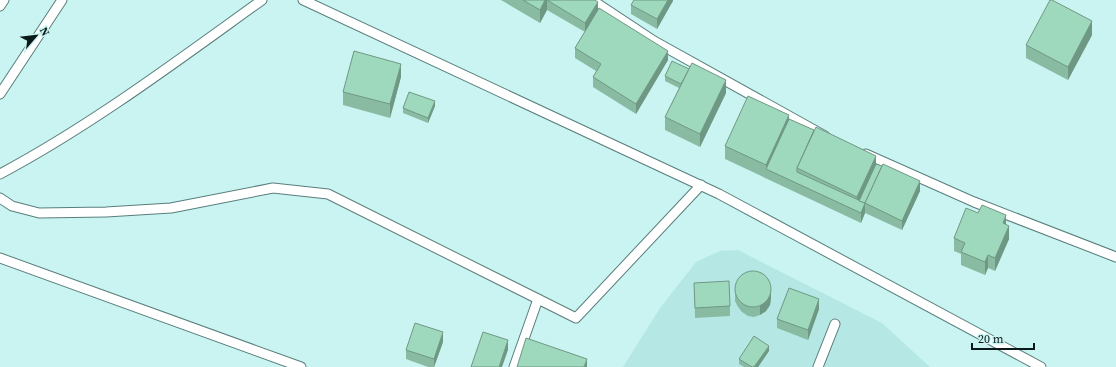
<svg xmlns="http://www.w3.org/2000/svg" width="1116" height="367" font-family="'Source Serif 4',serif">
<rect width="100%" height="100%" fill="#caf4f1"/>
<path fill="#b5e8e5" d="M 738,250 L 882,323 L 930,367 L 623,367 L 660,308 L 696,262 L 720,251 Z"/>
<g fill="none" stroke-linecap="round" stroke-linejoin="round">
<g stroke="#587e7c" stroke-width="11">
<g id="lane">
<path d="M 303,0 L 719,194 L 1041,367"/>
<path d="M 592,0 L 654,41 L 825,136"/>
<path d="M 0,6 L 4,0"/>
<path d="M 0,94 L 62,0"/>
<path d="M 866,154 L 974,202 L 1116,257"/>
<path d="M 0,174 C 92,125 177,61 262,0"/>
<path d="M 0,198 L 12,206 L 39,213 L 106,212 L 171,208 L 273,188 L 328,194 L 576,318 L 701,185"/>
<path d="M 0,258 L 301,367"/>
<path d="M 514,367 L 538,299"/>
<path d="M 818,367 L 835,324"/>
</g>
</g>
<use href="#lane" stroke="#fff" stroke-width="9"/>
</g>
<g fill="#89bba3">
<path d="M 501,0 L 595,0 L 598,11 L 668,60 L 636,114 L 593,87 L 593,77 L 596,71 L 575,58 L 575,48 L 585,32 L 547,10 L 540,23 Z"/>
<path d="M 673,0 L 657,29 L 631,14 L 631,5 Z"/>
<path d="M 1092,35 L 1068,80 L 1026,58 L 1026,45 Z"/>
<path d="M 665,76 L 726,93 L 700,147 L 665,130 L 665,117 L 679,88 L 665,81 Z"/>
<path d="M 401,77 L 390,118 L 343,105 L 343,92 Z"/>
<path d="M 435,106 L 428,123 L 403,113 L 403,108 Z"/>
<path d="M 789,119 L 876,164 L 920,191 L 902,230 L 865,213 L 861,223 L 725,159 L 725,146 Z"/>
<path d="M 978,213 L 1006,224 L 1009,239 L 995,271 L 988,268 L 985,275 L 961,265 L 961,254 L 954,251 L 954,238 Z"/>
<path d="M 694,283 L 730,306 L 730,316 L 695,318 Z"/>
<path d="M 735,291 L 771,298 L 770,305 L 766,311 L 760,315 L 754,317 L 748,316 L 742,312 L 738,307 L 735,301 Z"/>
<path d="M 819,309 L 808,340 L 777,328 L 777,319 Z"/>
<path d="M 443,342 L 434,367 L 428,367 L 406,359 L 406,350 Z"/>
<path d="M 769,351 L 758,367 L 744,367 L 739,364 L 739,359 Z"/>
</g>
<g fill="#6f9884">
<path d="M 545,0 L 553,0 L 547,0 L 547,10 L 540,23 L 540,10 Z"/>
<path d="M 668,0 L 673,0 L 673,1 L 657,29 L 657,19 Z"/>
<path d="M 598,2 L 598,12 L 585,32 L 585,23 Z"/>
<path d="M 1092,21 L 1092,35 L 1068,80 L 1068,67 Z"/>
<path d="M 668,51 L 668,60 L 636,114 L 636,104 Z"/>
<path d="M 401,64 L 401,77 L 390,118 L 390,104 Z"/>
<path d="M 726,80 L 726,93 L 700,147 L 700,134 Z"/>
<path d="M 435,101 L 435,106 L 428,123 L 428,118 Z"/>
<path d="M 789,115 L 789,128 L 766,169 L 766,178 L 766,165 Z"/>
<path d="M 876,156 L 876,169 L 857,204 L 857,197 Z"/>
<path d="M 920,181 L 920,191 L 902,230 L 902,221 Z"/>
<path d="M 865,203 L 865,213 L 861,223 L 861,213 Z"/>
<path d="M 1006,215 L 1006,228 L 1003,223 Z"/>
<path d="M 1009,226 L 1009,239 L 995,271 L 995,258 Z"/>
<path d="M 988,255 L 988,268 L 985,275 L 985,262 Z"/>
<path d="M 771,288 L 771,298 L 770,305 L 766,311 L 760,315 L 760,306 Z"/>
<path d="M 819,299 L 819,309 L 808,340 L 808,330 Z"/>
<path d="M 443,332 L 443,342 L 434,367 L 434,359 Z"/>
<path d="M 508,340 L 508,350 L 502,367 L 499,367 Z"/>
<path d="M 769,346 L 769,351 L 758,367 L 754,367 Z"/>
<path d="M 587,359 L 587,367 L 584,367 Z"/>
</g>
<g fill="#9fd9bd" stroke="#6f9884">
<path d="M 523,0 L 545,0 L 540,10 Z"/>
<path d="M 547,0 L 595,0 L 598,2 L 585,23 Z"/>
<path d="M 634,0 L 668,0 L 657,19 L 631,5 Z"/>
<path d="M 1050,0 L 1052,0 L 1092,21 L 1068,67 L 1026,45 Z"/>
<path d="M 599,8 L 668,51 L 636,104 L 593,77 L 601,64 L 575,48 Z"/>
<path d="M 354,51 L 401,64 L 390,104 L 343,92 Z"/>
<path d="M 672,61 L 689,69 L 681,84 L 665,76 Z"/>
<path d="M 692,63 L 726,80 L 700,134 L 665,117 Z"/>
<path d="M 409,92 L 435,101 L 428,118 L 403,108 Z"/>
<path d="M 748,96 L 789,115 L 766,165 L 725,146 Z"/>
<path d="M 789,119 L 814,130 L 797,168 L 797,172 L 865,203 L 861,213 L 766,169 Z"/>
<path d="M 816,127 L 876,156 L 857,197 L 797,168 Z"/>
<path d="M 876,164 L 882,166 L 865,203 L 859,201 Z"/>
<path d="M 883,164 L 920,181 L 902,221 L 865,203 Z"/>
<path d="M 982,205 L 1006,215 L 1003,223 L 1009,226 L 995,258 L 988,255 L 985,262 L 961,252 L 965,243 L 954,238 L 966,208 L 978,213 Z"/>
<circle cx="753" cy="289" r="18"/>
<path d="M 729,281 L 730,306 L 695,308 L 694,283 Z"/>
<path d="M 789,288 L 819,299 L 808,330 L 777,319 Z"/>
<path d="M 415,323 L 443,332 L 434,359 L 406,350 Z"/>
<path d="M 483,332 L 508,340 L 499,367 L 471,367 Z"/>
<path d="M 754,336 L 769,346 L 754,367 L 752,367 L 739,359 Z"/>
<path d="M 526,338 L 587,359 L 584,367 L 517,367 Z"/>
</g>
<g transform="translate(36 36) rotate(62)" stroke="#caf4f1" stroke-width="3" paint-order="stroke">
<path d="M0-3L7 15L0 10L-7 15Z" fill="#0a1919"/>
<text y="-6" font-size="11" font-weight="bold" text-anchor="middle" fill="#0a1919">N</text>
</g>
<path d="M972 343v6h62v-6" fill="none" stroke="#0a1919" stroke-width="2"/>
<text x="978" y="343" font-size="12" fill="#0a1919" stroke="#caf4f1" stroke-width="3" paint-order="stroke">20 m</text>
</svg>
